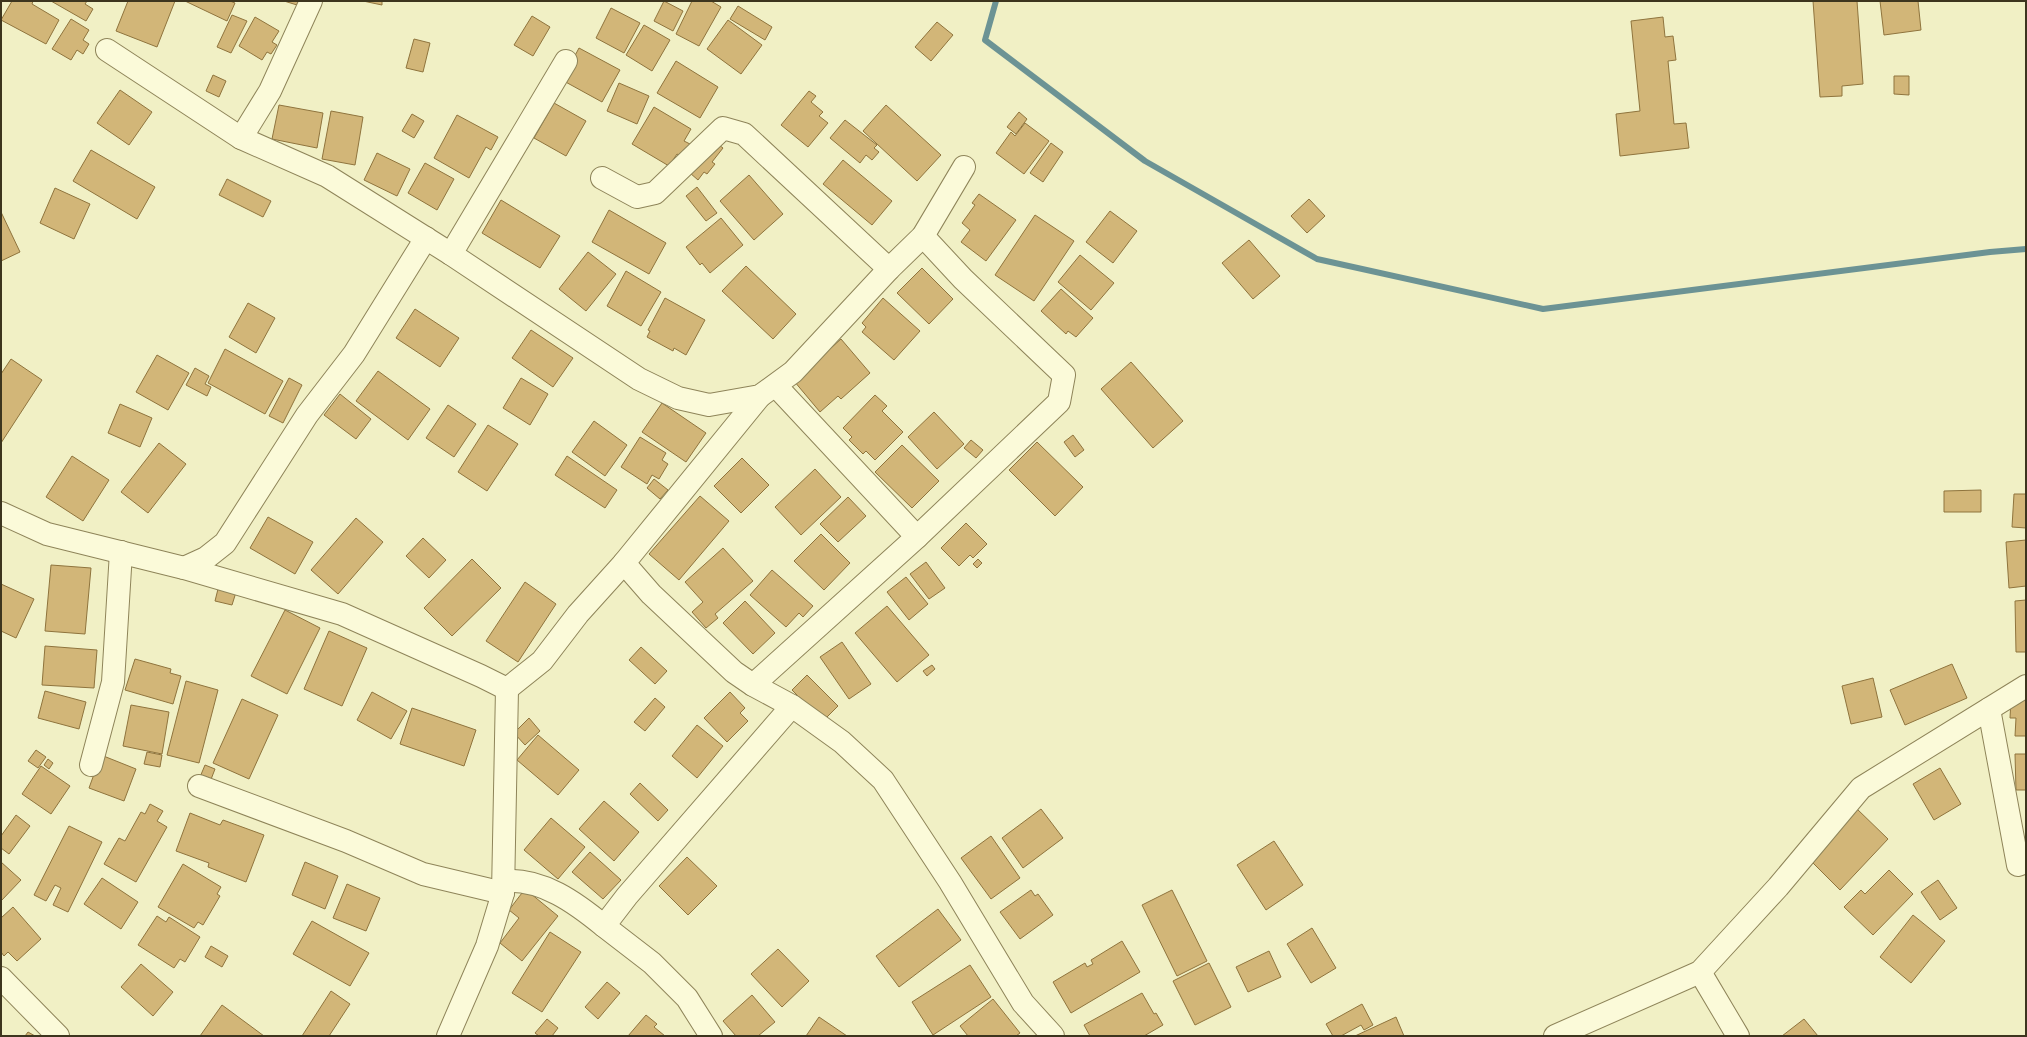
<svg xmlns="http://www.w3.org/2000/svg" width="2027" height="1037" font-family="'PT Serif',serif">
<rect width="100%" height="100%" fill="#f1f0c5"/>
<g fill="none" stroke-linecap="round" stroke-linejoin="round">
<path stroke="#6c9394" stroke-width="6" d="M 996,1 L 985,40 L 1145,161 L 1317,259 L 1543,309 L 1990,252 L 2026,249"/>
</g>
<g fill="#d2b678" stroke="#8f743d">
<path d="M 12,1 L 33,1 L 32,4 L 59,20 L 46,44 L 1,20 Z"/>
<path d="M 51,1 L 87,1 L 85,4 L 93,9 L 86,21 Z"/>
<path d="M 128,1 L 175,1 L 157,47 L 116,31 Z"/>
<path d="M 185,1 L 230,1 L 235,3 L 227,21 Z"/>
<path d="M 284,1 L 298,1 L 297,5 Z"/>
<path d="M 363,1 L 382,1 L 382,5 Z"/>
<path d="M 664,1 L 683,11 L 673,31 L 654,21 Z"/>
<path d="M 692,1 L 711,1 L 721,7 L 699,46 L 676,34 Z"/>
<path d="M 1813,1 L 1857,1 L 1863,84 L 1842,86 L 1842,96 L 1820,97 Z"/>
<path d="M 1880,1 L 1918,1 L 1921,30 L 1884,35 Z"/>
<path d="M 738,6 L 772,27 L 765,40 L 730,19 Z"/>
<path d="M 611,8 L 640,23 L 624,53 L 596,38 Z"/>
<path d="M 232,15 L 247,21 L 231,53 L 217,47 Z"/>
<path d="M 532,16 L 550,27 L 533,56 L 514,45 Z"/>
<path d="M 255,17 L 279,31 L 272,42 L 277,45 L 271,54 L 267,52 L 262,60 L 239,46 Z"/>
<path d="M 1663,17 L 1665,37 L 1673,36 L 1676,60 L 1668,61 L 1674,124 L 1686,123 L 1689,148 L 1620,156 L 1616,114 L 1640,111 L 1631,21 Z"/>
<path d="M 71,19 L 89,30 L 83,40 L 89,44 L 83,54 L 77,50 L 71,60 L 52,49 Z"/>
<path d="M 728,20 L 762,45 L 741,74 L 707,49 Z"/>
<path d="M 937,22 L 953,35 L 931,61 L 915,47 Z"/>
<path d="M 644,25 L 670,40 L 652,71 L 626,55 Z"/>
<path d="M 414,39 L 430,43 L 423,72 L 406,68 Z"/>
<path d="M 579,48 L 620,70 L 602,102 L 562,80 Z"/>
<path d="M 676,61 L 718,87 L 700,118 L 657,93 Z"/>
<path d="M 213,75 L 226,81 L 219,97 L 206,91 Z"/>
<path d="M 1894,76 L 1909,76 L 1909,95 L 1894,94 Z"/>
<path d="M 619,83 L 649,96 L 637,124 L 607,111 Z"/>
<path d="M 120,90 L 152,112 L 129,145 L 97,123 Z"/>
<path d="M 809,91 L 816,96 L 811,102 L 823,112 L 819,116 L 828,123 L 808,147 L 781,125 Z"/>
<path d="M 554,103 L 586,121 L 566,156 L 534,138 Z"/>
<path d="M 279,105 L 323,113 L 317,148 L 272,139 Z"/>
<path d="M 886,105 L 941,155 L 917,181 L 863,131 Z"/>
<path d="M 654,107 L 691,129 L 684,141 L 692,145 L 684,158 L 677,154 L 669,166 L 632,144 Z"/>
<path d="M 331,111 L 363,117 L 355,165 L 322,159 Z"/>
<path d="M 1019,112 L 1027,119 L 1016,134 L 1007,127 Z"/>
<path d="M 412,114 L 424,121 L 414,138 L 402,131 Z"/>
<path d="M 457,115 L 498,137 L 491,150 L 486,147 L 469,178 L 434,158 Z"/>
<path d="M 845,120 L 877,145 L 874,148 L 879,152 L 872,160 L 866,155 L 860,163 L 830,138 Z"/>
<path d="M 1025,123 L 1049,141 L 1024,174 L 996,153 L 1011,132 L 1015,136 Z"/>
<path d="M 715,142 L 723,148 L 712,162 L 715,164 L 707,174 L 704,172 L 698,180 L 690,173 Z"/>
<path d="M 1051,143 L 1063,152 L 1043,182 L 1030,173 Z"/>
<path d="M 91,150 L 155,187 L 137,219 L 73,181 Z"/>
<path d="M 377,153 L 410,169 L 397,196 L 364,180 Z"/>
<path d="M 843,160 L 892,201 L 872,225 L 823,184 Z"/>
<path d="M 425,163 L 454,179 L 437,210 L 408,193 Z"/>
<path d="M 749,175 L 783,214 L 754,240 L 720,201 Z"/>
<path d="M 227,179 L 271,201 L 263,217 L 219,195 Z"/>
<path d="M 697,187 L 717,213 L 706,221 L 686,196 Z"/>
<path d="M 55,188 L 90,204 L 74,239 L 40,223 Z"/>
<path d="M 979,194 L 1016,220 L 986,261 L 961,242 L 970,230 L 962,223 L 975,205 L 972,203 Z"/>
<path d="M 1309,199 L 1325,216 L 1307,233 L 1291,216 Z"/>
<path d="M 501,200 L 560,236 L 540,268 L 482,233 Z"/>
<path d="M 609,210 L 666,243 L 649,274 L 592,242 Z"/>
<path d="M 1110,211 L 1137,231 L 1113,263 L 1086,242 Z"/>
<path d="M 1,212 L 20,252 L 1,261 Z"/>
<path d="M 1035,215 L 1074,241 L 1034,301 L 995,275 Z"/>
<path d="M 721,218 L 743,245 L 710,273 L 702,263 L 700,265 L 686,247 Z"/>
<path d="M 1249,240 L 1280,276 L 1253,299 L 1222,263 Z"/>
<path d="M 588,252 L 616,274 L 586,311 L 559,289 Z"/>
<path d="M 1080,255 L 1114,283 L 1091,310 L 1058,282 Z"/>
<path d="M 746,266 L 796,314 L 773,339 L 722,291 Z"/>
<path d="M 922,268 L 953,299 L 929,324 L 897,293 Z"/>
<path d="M 626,271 L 661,292 L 641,326 L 607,306 Z"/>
<path d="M 1061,289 L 1093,318 L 1076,337 L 1068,331 L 1066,334 L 1041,311 Z"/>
<path d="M 665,298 L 705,320 L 686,355 L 674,348 L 673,351 L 647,337 L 650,331 L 648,330 Z"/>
<path d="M 883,298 L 920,331 L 894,360 L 862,332 L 866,327 L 862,323 Z"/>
<path d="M 248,303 L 275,318 L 256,353 L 229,337 Z"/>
<path d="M 415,309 L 459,338 L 440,367 L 396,338 Z"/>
<path d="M 531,330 L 573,358 L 553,387 L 512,358 Z"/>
<path d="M 841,339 L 870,373 L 841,399 L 838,396 L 820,412 L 794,381 Z"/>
<path d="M 225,349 L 283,381 L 265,414 L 208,383 Z"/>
<path d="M 157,355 L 189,373 L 168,410 L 136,392 Z"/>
<path d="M 11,359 L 42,380 L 1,443 L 1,374 Z"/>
<path d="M 1131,362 L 1183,421 L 1153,448 L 1101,389 Z"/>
<path d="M 195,368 L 209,376 L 205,384 L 211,387 L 207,396 L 186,385 Z"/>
<path d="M 378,371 L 430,409 L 408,440 L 356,401 Z"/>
<path d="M 289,378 L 302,385 L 283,423 L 269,416 Z"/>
<path d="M 521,378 L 548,394 L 530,425 L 503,408 Z"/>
<path d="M 340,394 L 371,419 L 356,439 L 324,415 Z"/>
<path d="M 875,395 L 887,406 L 882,411 L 903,432 L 875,460 L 866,451 L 863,454 L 849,440 L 852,437 L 843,428 Z"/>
<path d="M 662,403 L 706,433 L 686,462 L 642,432 Z"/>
<path d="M 120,404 L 152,418 L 140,447 L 108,433 Z"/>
<path d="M 448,405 L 476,424 L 454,457 L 426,438 Z"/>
<path d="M 934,412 L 964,444 L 937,469 L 908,437 Z"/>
<path d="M 594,421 L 627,445 L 605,476 L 572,452 Z"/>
<path d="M 488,425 L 518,444 L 487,491 L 458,472 Z"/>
<path d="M 1073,435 L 1084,450 L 1075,457 L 1064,442 Z"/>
<path d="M 640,437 L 666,453 L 662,460 L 668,464 L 659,479 L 652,475 L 647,484 L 621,467 Z"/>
<path d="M 971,440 L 983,450 L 976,458 L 964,448 Z"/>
<path d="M 1037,442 L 1083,487 L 1055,516 L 1009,470 Z"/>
<path d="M 159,443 L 186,464 L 148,513 L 121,492 Z"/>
<path d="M 902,445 L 939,481 L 912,508 L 875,472 Z"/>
<path d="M 72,456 L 109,480 L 83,521 L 46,497 Z"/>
<path d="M 567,456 L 617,490 L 605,508 L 555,475 Z"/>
<path d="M 742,458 L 769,485 L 741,513 L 714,486 Z"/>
<path d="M 815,469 L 841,497 L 801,535 L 775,507 Z"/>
<path d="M 654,479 L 668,490 L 660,499 L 647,488 Z"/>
<path d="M 1981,490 L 1981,512 L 1944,512 L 1944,491 Z"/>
<path d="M 2014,494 L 2026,494 L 2026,528 L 2012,527 Z"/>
<path d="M 700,496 L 729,521 L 679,580 L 649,554 Z"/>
<path d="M 848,497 L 866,516 L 838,542 L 820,524 Z"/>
<path d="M 268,517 L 313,542 L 295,574 L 250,548 Z"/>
<path d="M 356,518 L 383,542 L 338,594 L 311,570 Z"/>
<path d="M 966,523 L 987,544 L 973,558 L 970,555 L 959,566 L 941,548 Z"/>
<path d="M 821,534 L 850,563 L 824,590 L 794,561 Z"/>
<path d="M 423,538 L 446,560 L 429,578 L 406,556 Z"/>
<path d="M 2026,540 L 2026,586 L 2009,588 L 2006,542 Z"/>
<path d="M 723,548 L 753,581 L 715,614 L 718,618 L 706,628 L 692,612 L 703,602 L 685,582 Z"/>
<path d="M 472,559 L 501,588 L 452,636 L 424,608 Z"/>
<path d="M 978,559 L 982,563 L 977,568 L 973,564 Z"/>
<path d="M 926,562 L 945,588 L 929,599 L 910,574 Z"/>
<path d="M 51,565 L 91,568 L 85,634 L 45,631 Z"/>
<path d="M 772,570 L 813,606 L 803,617 L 799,613 L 786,627 L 750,595 Z"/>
<path d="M 906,577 L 928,604 L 909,620 L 887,592 Z"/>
<path d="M 525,582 L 556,604 L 518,662 L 486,641 Z"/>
<path d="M 1,584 L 34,599 L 16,638 L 1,631 Z"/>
<path d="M 219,585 L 237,589 L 232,605 L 215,601 Z"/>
<path d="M 2026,600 L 2026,652 L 2016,652 L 2015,601 Z"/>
<path d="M 745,601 L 775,633 L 753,654 L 723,623 Z"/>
<path d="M 887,606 L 929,655 L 897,682 L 855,633 Z"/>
<path d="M 285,610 L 320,628 L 287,694 L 251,676 Z"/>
<path d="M 329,631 L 367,648 L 342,706 L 304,689 Z"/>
<path d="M 842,642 L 871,684 L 849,699 L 820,657 Z"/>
<path d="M 45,646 L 97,650 L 94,688 L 42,685 Z"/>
<path d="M 641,647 L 667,671 L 655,684 L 629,660 Z"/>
<path d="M 135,659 L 171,669 L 170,673 L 181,676 L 173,704 L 125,690 Z"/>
<path d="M 1952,664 L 1967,698 L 1905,725 L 1890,690 Z"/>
<path d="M 932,665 L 935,669 L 927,676 L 923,671 Z"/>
<path d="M 807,675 L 838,706 L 823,721 L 792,690 Z"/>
<path d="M 1873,678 L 1882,717 L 1851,724 L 1842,686 Z"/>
<path d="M 186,681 L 218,690 L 199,763 L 167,755 Z"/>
<path d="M 45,691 L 86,702 L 79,729 L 38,718 Z"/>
<path d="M 372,692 L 407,711 L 391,739 L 357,720 Z"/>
<path d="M 730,692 L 745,708 L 740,713 L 748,721 L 727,742 L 704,718 Z"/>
<path d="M 655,698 L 665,707 L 645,731 L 634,722 Z"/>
<path d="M 242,699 L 278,715 L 249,779 L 213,763 Z"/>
<path d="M 2011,699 L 2026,700 L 2026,736 L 2015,736 L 2016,718 L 2010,718 Z"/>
<path d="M 131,705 L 169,712 L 162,754 L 123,746 Z"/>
<path d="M 412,708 L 476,730 L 464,766 L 400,744 Z"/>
<path d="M 529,718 L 540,731 L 525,745 L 514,733 Z"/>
<path d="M 697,725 L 723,746 L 697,778 L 672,756 Z"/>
<path d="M 538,735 L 579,770 L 558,795 L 517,760 Z"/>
<path d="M 36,750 L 46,757 L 38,768 L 28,761 Z"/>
<path d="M 147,752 L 162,755 L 160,767 L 144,764 Z"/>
<path d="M 2015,754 L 2026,754 L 2026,790 L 2016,790 Z"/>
<path d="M 101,755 L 136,769 L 124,801 L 89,788 Z"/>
<path d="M 48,759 L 53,763 L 49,769 L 44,765 Z"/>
<path d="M 205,765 L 215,769 L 210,782 L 200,777 Z"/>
<path d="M 41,766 L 70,786 L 51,814 L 22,794 Z"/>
<path d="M 1940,768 L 1961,804 L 1934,820 L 1913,784 Z"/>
<path d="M 640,783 L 668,810 L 658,821 L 630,794 Z"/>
<path d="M 604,801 L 639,832 L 614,861 L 579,829 Z"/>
<path d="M 150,804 L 163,811 L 157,821 L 167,827 L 136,882 L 104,864 L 119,838 L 125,841 L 141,812 L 145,814 Z"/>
<path d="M 1856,808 L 1888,839 L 1840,890 L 1809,859 Z"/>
<path d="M 1041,809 L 1063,838 L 1023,868 L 1002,838 Z"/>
<path d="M 190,813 L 220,825 L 223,820 L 264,835 L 246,882 L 208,867 L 209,863 L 176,851 Z"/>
<path d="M 16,815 L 30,826 L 9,854 L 1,848 L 1,836 Z"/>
<path d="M 551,818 L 585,847 L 558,879 L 524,850 Z"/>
<path d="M 69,826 L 102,842 L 68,912 L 53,905 L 61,888 L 55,885 L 46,901 L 34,895 Z"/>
<path d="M 991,836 L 1020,878 L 991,899 L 961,858 Z"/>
<path d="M 1274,841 L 1303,885 L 1266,910 L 1237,865 Z"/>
<path d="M 590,852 L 621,880 L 603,899 L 572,872 Z"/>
<path d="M 687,857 L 717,886 L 688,915 L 659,886 Z"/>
<path d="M 1,862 L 21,880 L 1,901 Z"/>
<path d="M 305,862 L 338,876 L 325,909 L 292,895 Z"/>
<path d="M 183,864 L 221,887 L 217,894 L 220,896 L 203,925 L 198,922 L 194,928 L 158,907 Z"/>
<path d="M 1889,870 L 1913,894 L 1873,935 L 1844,907 L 1861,890 L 1865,894 Z"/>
<path d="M 102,878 L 138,902 L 121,929 L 84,904 Z"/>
<path d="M 1938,880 L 1957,908 L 1940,920 L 1921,892 Z"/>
<path d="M 347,884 L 380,898 L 366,931 L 333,918 Z"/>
<path d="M 525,889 L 558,916 L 522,961 L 500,943 L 519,918 L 509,910 Z"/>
<path d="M 1031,890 L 1035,896 L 1038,894 L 1053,915 L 1020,939 L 1000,912 Z"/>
<path d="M 1172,890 L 1207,961 L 1177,976 L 1142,905 Z"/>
<path d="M 13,907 L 41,939 L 17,961 L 8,952 L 4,956 L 1,952 L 1,918 Z"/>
<path d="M 938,909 L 961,940 L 899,987 L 876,956 Z"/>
<path d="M 1913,915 L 1945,941 L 1911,983 L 1880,957 Z"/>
<path d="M 157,916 L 166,922 L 169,917 L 200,937 L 185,962 L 180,959 L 174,968 L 138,945 Z"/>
<path d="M 312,921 L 369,953 L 350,986 L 293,954 Z"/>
<path d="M 1312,928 L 1336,968 L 1311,983 L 1287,944 Z"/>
<path d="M 550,932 L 581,952 L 542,1012 L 512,993 Z"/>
<path d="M 1122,941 L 1140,972 L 1071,1013 L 1053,982 L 1085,963 L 1087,967 L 1093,964 L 1091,960 Z"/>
<path d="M 211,946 L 228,956 L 222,967 L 205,957 Z"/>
<path d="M 778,949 L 809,981 L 782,1007 L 751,974 Z"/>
<path d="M 1269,951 L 1281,977 L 1248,992 L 1236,967 Z"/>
<path d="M 1209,963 L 1231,1007 L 1195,1025 L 1173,981 Z"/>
<path d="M 141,964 L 173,992 L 153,1016 L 121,987 Z"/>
<path d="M 970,965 L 991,997 L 933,1035 L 912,1002 Z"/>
<path d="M 607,982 L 620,993 L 598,1019 L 585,1007 Z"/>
<path d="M 331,991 L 350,1004 L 329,1036 L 302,1036 Z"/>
<path d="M 1142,993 L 1154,1014 L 1156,1013 L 1163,1025 L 1144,1036 L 1090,1036 L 1084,1025 Z"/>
<path d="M 752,995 L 775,1022 L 758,1036 L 736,1036 L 723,1021 Z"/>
<path d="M 993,999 L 1020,1033 L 1016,1036 L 968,1036 L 960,1026 Z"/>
<path d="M 1362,1004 L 1373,1025 L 1364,1030 L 1361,1025 L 1341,1036 L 1333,1036 L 1326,1024 Z"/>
<path d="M 222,1005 L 264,1036 L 200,1036 Z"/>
<path d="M 646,1015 L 657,1024 L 654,1027 L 665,1036 L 628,1036 Z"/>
<path d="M 819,1017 L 847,1036 L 806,1036 Z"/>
<path d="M 1396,1017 L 1404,1036 L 1355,1036 Z"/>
<path d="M 547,1019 L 558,1028 L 552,1036 L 539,1036 L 535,1033 Z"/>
<path d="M 1804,1019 L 1818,1036 L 1782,1036 Z"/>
<path d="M 28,1032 L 35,1036 L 25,1036 Z"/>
</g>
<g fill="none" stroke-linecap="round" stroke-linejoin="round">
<g stroke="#8e8459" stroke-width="24">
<g id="minor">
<path d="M 107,50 L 241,138 L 327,176 L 451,254 L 639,379 L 678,398 L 709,405 L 760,396 L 793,372 L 889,269 L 923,236 L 964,167"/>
<path d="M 241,138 L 270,91 L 311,1"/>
<path d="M 602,178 L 637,197 L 655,193 L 723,128 L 744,134 L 889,269"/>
<path d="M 451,254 L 566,61"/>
<path d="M 776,386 L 917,537"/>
<path d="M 760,396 L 624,563 L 651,594 L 734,672 L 753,685 L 792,706 L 842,742 L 883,780 L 950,882 L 1023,1003 L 1053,1036"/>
<path d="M 1,513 L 47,534 L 184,568 L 342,614 L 481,676 L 507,689"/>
<path d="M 184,568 L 206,558 L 225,543 L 307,415 L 354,354 L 426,238"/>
<path d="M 753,685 L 917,537 L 1059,402 L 1064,375 L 963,279 L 923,236"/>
<path d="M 507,689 L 542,661 L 578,614 L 624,563"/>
<path d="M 1989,709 L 2018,865 L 2026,862"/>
<path d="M 91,765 L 113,682 L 121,552"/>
<path d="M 199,786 L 346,841 L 423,874 L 503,893"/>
<path d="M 504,881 C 542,878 576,903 604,926"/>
<path d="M 1700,972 L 1738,1036"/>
<path d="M 1,978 L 58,1036"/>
<path d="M 448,1036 L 487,946 L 503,893 L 507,689"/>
<path d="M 711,1036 L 687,998 L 652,963 L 604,926 L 627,896 L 792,706"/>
<path d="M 1555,1036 L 1700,972 L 1778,887 L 1861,788 L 2026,686"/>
</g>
</g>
<use href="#minor" stroke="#fbfad9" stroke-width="22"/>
</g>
<rect width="2027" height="1037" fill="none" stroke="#3d351e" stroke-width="4"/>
</svg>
